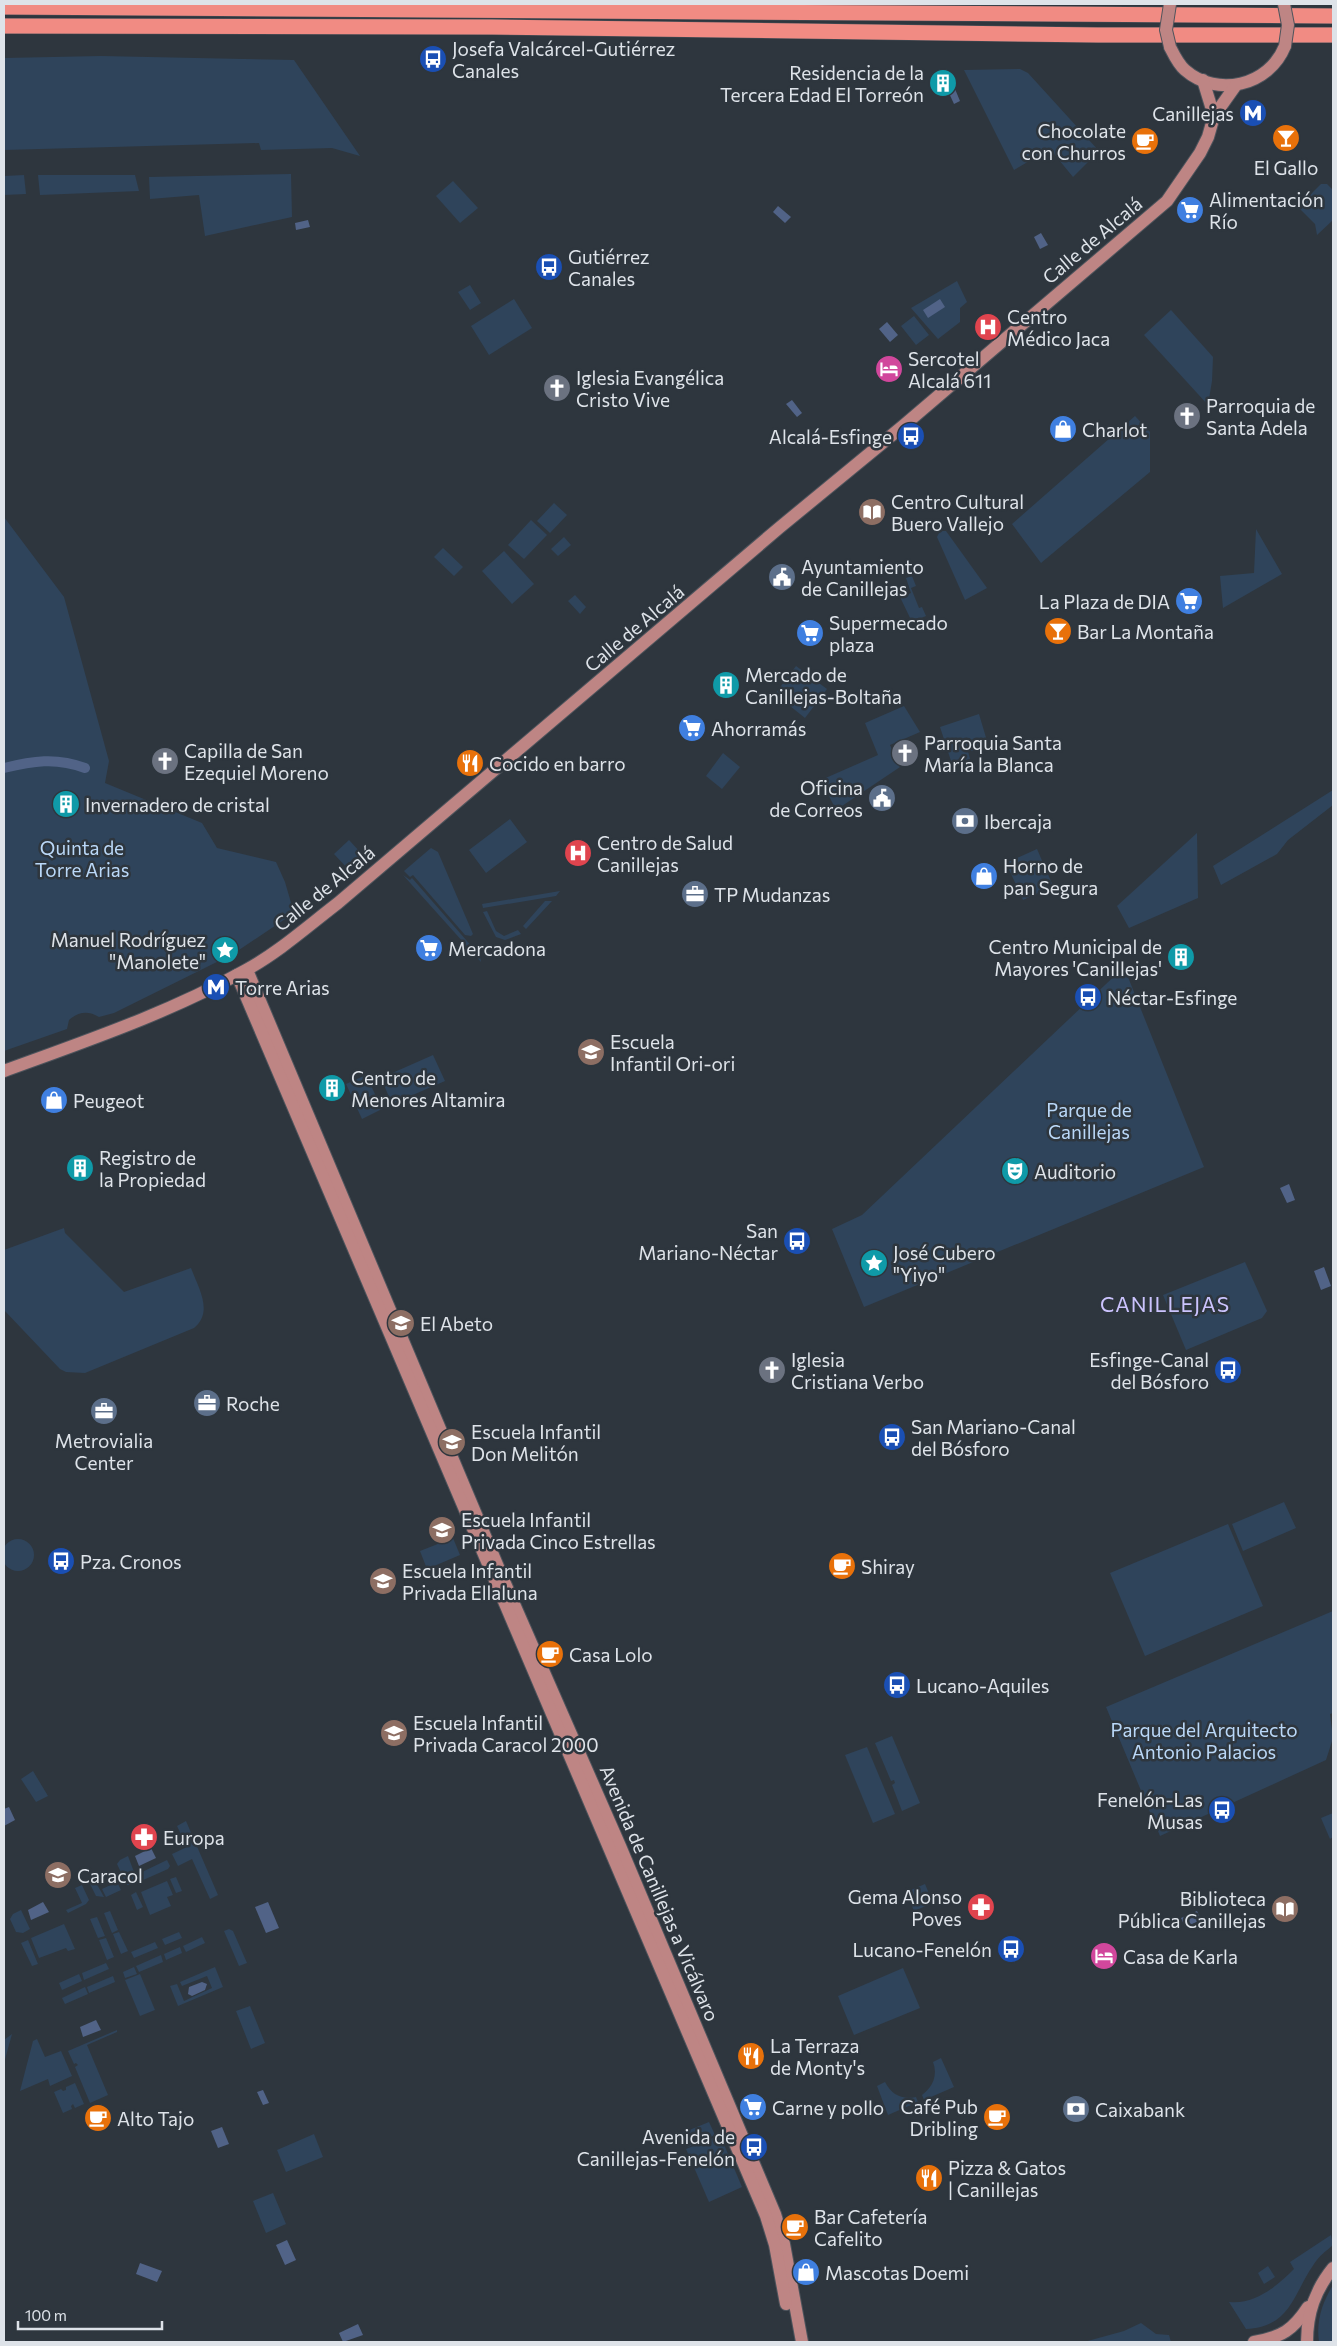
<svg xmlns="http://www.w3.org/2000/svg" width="1337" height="2346" font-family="Commissioner,sans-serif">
<rect width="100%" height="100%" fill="#2e363e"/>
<g fill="#2f445b">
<path d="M 101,56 L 294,60 L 360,156 L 332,148 L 261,150 L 259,143 L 4,150 L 4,58 Z"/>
<path d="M 1020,69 L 1028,73 L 1099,151 L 1073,177 L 1050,149 L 1014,170 L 964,70 Z"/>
<path d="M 291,174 L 292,217 L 205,236 L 199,195 L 150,199 L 149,177 Z"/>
<path d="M 24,175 L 26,194 L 4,195 L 4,176 Z"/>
<path d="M 38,175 L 135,175 L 139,191 L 40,195 Z"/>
<path d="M 453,181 L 478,208 L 460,223 L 436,196 Z"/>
<path d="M 1321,184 L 1327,184 L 1333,190 L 1333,220 L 1317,235 L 1315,224 L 1298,207 Z"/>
<path d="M 957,281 L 967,302 L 960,308 L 960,322 L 938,339 L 911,308 Z"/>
<path d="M 470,285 L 481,303 L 470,310 L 458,292 Z"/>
<path d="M 514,299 L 532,328 L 489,355 L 471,326 Z"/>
<path d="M 1171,310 L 1213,357 L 1212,381 L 1208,405 L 1144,335 Z"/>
<path d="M 914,316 L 929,335 L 916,345 L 901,326 Z"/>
<path d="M 1135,416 L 1150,432 L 1150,472 L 1041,563 L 1012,524 Z"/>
<path d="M 554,503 L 567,515 L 550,533 L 537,521 Z"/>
<path d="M 4,517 L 64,597 L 109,761 L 105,783 L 202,823 L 217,848 L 276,862 L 285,882 L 294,913 L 233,954 L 114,1013 L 99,1017 C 88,1010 78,1012 69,1020 L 67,1029 L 4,1051 Z"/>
<path d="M 531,520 L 547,535 L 524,559 L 508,545 Z"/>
<path d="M 1256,529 L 1282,574 L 1223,608 L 1220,576 L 1254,573 Z"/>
<path d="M 940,531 L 946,531 L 987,588 L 965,600 L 937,537 Z"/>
<path d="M 564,537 L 571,545 L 558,556 L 551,549 Z"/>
<path d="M 443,548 L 463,567 L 454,576 L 434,557 Z"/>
<path d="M 504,551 L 534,584 L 512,604 L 482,571 Z"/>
<path d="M 912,576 L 916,586 L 911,588 L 919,608 L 922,607 L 926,616 L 912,622 L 900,597 L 911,593 L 906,578 Z"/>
<path d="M 575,595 L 586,607 L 580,614 L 568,601 Z"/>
<path d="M 796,666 L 827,689 L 805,718 L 775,694 Z"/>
<path d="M 904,706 L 920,732 L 890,745 L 900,767 L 836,810 L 821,780 L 878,755 L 865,723 Z"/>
<path d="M 979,714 L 990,751 L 968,751 L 970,759 L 952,764 L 940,727 Z"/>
<path d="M 723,753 L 740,767 L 722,789 L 706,776 Z"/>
<path d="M 1333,790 L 1333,805 L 1288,840 L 1277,854 L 1221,885 L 1213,866 Z"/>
<path d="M 510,819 L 527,842 L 486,873 L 469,850 Z"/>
<path d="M 1197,833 L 1198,898 L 1129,928 L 1117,906 Z"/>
<path d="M 349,840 L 362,854 L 347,868 L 334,854 Z"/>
<path d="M 431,848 L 438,852 L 473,934 L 471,936 L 465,935 L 413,875 L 410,877 L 404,871 Z"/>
<path d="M 1037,849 L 1053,886 L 1023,900 L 1006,863 Z"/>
<path d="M 403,875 L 410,880 L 412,878 L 480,956 L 481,962 Z"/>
<path d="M 560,891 L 556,896 L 483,908 L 482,904 Z"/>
<path d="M 545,901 L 552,901 L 526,929 L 523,926 Z"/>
<path d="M 487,911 L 496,931 L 504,936 L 518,930 L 521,934 L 505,940 L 496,937 L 483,912 Z"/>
<path d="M 1124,967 L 1204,1167 L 864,1307 L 832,1229 L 862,1215 Z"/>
<path d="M 433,1055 L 445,1081 L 392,1104 L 381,1078 Z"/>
<path d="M 366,1075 L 382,1109 L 362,1119 L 346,1084 Z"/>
<path d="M 64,1228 L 65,1233 L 124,1292 L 191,1268 C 198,1287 214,1312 194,1328 L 85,1373 L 66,1372 L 60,1369 L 4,1310 L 4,1250 Z"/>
<path d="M 1245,1262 L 1267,1311 L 1262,1318 L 1186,1350 L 1163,1295 Z"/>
<path d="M 1284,1502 L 1296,1528 L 1243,1551 L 1232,1524 Z"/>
<path d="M 1228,1524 L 1263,1606 L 1145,1656 L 1110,1573 Z"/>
<path d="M 453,1538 L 460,1555 L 427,1569 L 420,1551 Z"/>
<circle cx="18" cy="1555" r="16"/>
<path d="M 1333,1611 L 1333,1713 L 1330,1714 L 1333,1738 L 1326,1760 L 1160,1836 L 1106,1707 Z"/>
<path d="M 892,1736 L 920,1803 L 902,1811 L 892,1785 L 895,1783 L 894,1780 L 891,1781 L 875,1743 Z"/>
<path d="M 867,1747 L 895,1814 L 873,1823 L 845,1755 Z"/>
<path d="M 33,1771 L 48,1796 L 36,1802 L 21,1779 Z"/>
<path d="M 1333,1813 L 1333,1837 L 1330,1839 L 1321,1818 Z"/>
<path d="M 186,1821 L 218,1895 L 210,1899 L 192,1859 L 178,1866 L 172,1854 L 187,1847 L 177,1826 Z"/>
<path d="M 128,1856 L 134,1872 L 138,1874 L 167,1860 L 170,1866 L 168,1869 L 132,1885 L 127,1885 L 117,1864 L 120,1860 Z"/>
<path d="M 176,1877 L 182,1891 L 176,1893 L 170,1879 Z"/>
<path d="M 94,1879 L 104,1897 L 96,1896 L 89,1882 Z"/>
<path d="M 167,1881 L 173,1895 L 167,1897 L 171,1906 L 150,1915 L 141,1892 Z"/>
<path d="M 117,1882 L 121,1890 L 106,1897 L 102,1889 Z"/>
<path d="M 925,1884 L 933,1903 L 914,1911 L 906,1892 Z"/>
<path d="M 82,1885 L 89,1900 L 86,1904 L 68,1913 L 66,1910 L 82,1903 L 75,1888 Z"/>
<path d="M 136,1892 L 143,1907 L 137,1910 L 131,1895 Z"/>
<path d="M 21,1910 L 30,1929 L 23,1933 L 16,1932 L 10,1919 L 13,1914 Z"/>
<path d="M 110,1911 L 118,1930 L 112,1933 L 104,1913 Z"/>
<path d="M 97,1917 L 105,1936 L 98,1938 L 90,1919 Z"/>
<path d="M 64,1924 L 75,1949 L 68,1951 L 66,1948 L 39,1958 L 31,1938 Z"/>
<path d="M 229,1929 L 233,1931 L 247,1963 L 239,1966 L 224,1931 Z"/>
<path d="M 119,1932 L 128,1951 L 121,1954 L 113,1934 Z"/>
<path d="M 179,1932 L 182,1938 L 165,1945 L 162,1939 Z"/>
<path d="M 202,1937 L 205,1943 L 186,1952 L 183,1946 Z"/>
<path d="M 106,1938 L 114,1957 L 107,1960 L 99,1940 Z"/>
<path d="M 28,1940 L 38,1964 L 32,1966 L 21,1943 Z"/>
<path d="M 155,1942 L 158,1948 L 134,1958 L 131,1952 Z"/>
<path d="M 180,1947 L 182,1953 L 166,1960 L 164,1954 Z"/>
<path d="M 161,1955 L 163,1962 L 139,1972 L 136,1966 Z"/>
<path d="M 106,1963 L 109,1969 L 84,1980 L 82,1973 Z"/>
<path d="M 134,1967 L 137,1974 L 125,1978 L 123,1972 Z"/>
<path d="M 215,1967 L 223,1987 L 178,2006 L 170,1986 L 177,1984 L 184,2001 L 212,1988 L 207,1976 L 182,1986 L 180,1982 Z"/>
<path d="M 903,1968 L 920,2008 L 854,2035 L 838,1996 Z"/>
<path d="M 79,1974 L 82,1981 L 62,1990 L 59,1983 Z"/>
<path d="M 140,1974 L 155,2010 L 140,2016 L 125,1980 Z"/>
<path d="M 113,1976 L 115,1982 L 89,1993 L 87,1987 Z"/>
<path d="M 85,1987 L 88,1994 L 65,2004 L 62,1998 Z"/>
<path d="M 250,2006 L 265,2043 L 251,2049 L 236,2011 Z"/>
<path d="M 117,2030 L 117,2032 L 87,2045 L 108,2095 L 90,2103 L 75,2067 L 78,2065 L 76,2063 L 74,2064 L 68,2051 Z"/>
<path d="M 12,2034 L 4,2063 L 4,2040 Z"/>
<path d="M 37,2039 L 45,2057 L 61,2051 L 72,2076 L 50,2086 L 48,2079 L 20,2091 L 33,2041 Z"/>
<path d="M 941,2058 L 954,2087 L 924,2100 L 922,2095 C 933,2087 938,2075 933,2062 Z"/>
<path d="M 885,2082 C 892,2095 902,2100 916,2097 L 918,2102 L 888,2115 L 877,2086 Z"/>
<path d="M 75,2083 L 84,2104 L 75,2108 L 73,2104 L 71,2106 L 72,2109 L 63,2113 L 54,2092 L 61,2089 L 63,2091 L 66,2090 L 66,2087 Z"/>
<path d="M 709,2122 L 715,2135 L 688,2147 L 682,2133 Z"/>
<path d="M 314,2134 L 323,2157 L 286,2172 L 277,2150 Z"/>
<path d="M 720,2135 L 742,2187 L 709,2202 L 686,2149 Z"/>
<path d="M 273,2193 L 286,2224 L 266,2233 L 253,2201 Z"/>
<path d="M 1331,2235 L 1333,2245 C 1326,2251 1319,2256 1314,2264 C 1293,2294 1291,2327 1246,2329 L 1229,2302 C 1255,2305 1277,2286 1294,2269 L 1290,2262 Z"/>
<path d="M 1268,2266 L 1275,2277 L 1264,2284 L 1258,2273 Z"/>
<path d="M 1333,2285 L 1333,2342 L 1319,2342 C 1316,2321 1322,2303 1333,2285 Z"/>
<path d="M 1141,2323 L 1156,2334 L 1169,2335 L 1171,2342 L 1084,2342 L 1124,2331 Z"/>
</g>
<g fill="#516387">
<path d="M 955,89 L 960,101 L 954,104 L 948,91 Z"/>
<path d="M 778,206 L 791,217 L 785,223 L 773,212 Z"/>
<path d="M 308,220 L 310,227 L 296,230 L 295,223 Z"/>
<path d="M 1041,233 L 1048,245 L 1040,249 L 1034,237 Z"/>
<path d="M 940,299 L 945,307 L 928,318 L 923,310 Z"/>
<path d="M 887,322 L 898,335 L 890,342 L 879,329 Z"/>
<path d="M 792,400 L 802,413 L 797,417 L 786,404 Z"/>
<path d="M 1289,1184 L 1295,1200 L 1287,1203 L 1280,1188 Z"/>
<path d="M 1324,1267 L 1331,1286 L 1321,1290 L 1314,1271 Z"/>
<path d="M 9,1807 L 15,1820 L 4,1826 L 4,1809 Z"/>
<path d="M 151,1848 L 156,1858 L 139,1866 L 135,1856 Z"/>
<path d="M 43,1902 L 49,1912 L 31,1920 L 28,1910 Z"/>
<path d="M 268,1902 L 279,1928 L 266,1933 L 255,1907 Z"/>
<path d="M 1197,1911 L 1201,1920 L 1185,1927 L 1181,1918 Z"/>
<path d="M 202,1982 L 207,1984 L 205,1990 L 192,1996 L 188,1994 L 189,1987 Z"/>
<path d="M 96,2020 L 101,2030 L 83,2037 L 80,2027 Z"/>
<path d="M 263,2090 L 269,2103 L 263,2105 L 257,2092 Z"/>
<path d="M 222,2127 L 229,2144 L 218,2148 L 211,2131 Z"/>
<path d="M 287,2240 L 296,2260 L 285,2265 L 276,2245 Z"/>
<path d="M 140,2263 L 162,2271 L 157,2282 L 136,2274 Z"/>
<path d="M 358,2324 L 363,2335 L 343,2342 L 339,2333 Z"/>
</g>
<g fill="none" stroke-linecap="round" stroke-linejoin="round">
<path stroke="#516387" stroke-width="10" d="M 4,768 C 32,761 56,757 85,768"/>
<g stroke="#4e545c" stroke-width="14">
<g id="major">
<path d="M 1170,47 C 1174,55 1178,64 1185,70 C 1217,98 1269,86 1285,46"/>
<path d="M 1203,80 L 1214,116"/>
<path d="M 247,970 L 504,1581 L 620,1846 L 775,2214 L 784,2244 L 802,2342"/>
<path d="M 237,975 L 766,2216 L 775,2245 L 786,2304"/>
<path d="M 4,1071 C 86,1041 169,1013 246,970 C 279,952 308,926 338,903 L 779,528 L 903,426 L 1167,201 L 1200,153 L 1208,137 L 1214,116 L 1236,85"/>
<path d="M 1254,2342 C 1282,2337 1293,2330 1308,2307"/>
<path d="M 1307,2342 C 1307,2313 1315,2290 1333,2268"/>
</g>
</g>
<g stroke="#4e545c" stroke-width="16">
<g id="highway">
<path d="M 4,7 L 1333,16"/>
<path d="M 4,26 L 492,27 L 1098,35 L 1333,35"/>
</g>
</g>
<use href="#major" stroke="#be8584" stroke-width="12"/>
<use href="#highway" stroke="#f18b83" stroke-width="15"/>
<g stroke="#4e545c" stroke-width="14" stroke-linecap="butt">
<g id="major-bridge">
<path d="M 1170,4 L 1166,30 L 1170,47"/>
<path d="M 1284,4 L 1288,25 L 1285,46"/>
</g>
</g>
<use href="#major-bridge" stroke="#be8584" stroke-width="12"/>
</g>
<defs>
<g id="bus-disc" transform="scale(1.4375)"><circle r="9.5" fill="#1a4fb4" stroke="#2e363e"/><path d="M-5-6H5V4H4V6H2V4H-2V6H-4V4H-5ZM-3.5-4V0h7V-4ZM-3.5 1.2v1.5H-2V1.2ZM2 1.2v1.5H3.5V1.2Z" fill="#fff"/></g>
<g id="building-disc" transform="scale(1.4375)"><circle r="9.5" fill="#0f9aa8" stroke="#2e363e"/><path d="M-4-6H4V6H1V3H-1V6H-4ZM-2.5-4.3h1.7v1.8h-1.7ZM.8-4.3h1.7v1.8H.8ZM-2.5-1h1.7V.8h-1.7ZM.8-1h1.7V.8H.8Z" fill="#fff"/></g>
<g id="metro-disc" transform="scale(1.4375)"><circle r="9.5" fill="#1a4fb4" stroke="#2e363e"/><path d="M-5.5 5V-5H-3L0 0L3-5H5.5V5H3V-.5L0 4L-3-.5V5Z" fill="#fff"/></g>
<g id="bar-disc" transform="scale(1.4375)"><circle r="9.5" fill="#e8710a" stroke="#2e363e"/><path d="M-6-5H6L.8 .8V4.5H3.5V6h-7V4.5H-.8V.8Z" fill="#fff"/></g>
<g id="cafe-disc" transform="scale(1.4375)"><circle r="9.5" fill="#e8710a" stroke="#2e363e"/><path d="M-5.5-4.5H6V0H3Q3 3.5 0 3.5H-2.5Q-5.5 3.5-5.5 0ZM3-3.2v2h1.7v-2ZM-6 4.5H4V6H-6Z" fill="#fff"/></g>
<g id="supermarket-disc" transform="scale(1.4375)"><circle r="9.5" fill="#3f7fe0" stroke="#2e363e"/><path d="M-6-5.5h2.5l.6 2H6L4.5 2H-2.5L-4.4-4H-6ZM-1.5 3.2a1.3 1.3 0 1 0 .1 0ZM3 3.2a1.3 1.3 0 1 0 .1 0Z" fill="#fff"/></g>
<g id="hospital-disc" transform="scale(1.4375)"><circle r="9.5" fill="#e0444e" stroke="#2e363e"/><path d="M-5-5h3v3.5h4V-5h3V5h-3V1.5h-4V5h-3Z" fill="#fff"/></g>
<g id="hotel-disc" transform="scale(1.4375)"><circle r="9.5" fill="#d1479c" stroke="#2e363e"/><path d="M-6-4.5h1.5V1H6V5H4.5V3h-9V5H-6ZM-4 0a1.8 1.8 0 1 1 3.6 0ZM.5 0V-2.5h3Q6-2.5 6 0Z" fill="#fff"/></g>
<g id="church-disc" transform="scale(1.4375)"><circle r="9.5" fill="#6b7280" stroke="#2e363e"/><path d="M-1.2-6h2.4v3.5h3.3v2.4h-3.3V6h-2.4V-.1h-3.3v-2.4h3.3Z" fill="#fff"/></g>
<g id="shop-disc" transform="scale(1.4375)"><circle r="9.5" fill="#3f7fe0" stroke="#2e363e"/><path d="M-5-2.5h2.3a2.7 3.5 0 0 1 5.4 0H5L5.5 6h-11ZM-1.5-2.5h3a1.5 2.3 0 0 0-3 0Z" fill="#fff"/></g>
<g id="library-disc" transform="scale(1.4375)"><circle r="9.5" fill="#8d6e63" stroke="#2e363e"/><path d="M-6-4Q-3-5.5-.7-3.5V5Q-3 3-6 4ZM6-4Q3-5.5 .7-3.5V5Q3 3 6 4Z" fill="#fff"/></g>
<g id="civic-disc" transform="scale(1.4375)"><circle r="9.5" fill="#5c6f8a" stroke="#2e363e"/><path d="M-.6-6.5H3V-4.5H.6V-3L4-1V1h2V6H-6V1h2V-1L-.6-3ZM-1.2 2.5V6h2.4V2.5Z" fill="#fff"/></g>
<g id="restaurant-disc" transform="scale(1.4375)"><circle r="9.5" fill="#e8710a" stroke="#2e363e"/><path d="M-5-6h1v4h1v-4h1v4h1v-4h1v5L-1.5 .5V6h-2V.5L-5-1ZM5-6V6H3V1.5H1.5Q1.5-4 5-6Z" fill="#fff"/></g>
<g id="bank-disc" transform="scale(1.4375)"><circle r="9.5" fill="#5c6f8a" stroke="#2e363e"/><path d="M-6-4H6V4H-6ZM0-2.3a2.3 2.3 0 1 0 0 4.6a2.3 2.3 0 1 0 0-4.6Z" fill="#fff"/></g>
<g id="office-disc" transform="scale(1.4375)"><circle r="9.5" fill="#5c6f8a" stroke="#2e363e"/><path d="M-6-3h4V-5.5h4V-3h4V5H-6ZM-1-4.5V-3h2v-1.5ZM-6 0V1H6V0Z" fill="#fff"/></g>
<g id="sight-disc" transform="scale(1.4375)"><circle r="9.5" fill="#0f9aa8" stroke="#2e363e"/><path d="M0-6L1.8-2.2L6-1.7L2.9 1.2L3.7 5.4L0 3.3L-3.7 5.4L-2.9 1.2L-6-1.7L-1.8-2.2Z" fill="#fff"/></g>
<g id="school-disc" transform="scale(1.4375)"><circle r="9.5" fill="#8d6e63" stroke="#2e363e"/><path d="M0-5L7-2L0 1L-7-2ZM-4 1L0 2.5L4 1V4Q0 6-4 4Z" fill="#fff"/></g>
<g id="theatre-disc" transform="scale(1.4375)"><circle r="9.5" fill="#0f9aa8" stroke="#2e363e"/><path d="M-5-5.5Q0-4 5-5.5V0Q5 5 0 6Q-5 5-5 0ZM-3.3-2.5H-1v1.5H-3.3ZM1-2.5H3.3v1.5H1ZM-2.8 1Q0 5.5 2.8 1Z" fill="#fff"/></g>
<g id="pharmacy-disc" transform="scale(1.4375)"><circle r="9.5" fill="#e0444e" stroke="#2e363e"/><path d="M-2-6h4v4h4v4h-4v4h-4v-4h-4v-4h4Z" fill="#fff"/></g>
</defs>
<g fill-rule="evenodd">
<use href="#bus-disc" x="433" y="59"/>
<use href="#building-disc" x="943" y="83"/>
<use href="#metro-disc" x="1253" y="113"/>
<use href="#bar-disc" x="1286" y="138"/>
<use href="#cafe-disc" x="1145" y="141"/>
<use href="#supermarket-disc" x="1190" y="210"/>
<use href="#bus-disc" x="549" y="267"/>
<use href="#hospital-disc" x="988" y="327"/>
<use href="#hotel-disc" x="889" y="369"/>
<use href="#church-disc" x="557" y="388"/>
<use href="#church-disc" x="1187" y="416"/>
<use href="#shop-disc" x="1063" y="429"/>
<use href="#bus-disc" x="911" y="436"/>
<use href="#library-disc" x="872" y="512"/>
<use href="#civic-disc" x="782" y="577"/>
<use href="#supermarket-disc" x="1189" y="601"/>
<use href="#bar-disc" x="1058" y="631"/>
<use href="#supermarket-disc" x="810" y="633"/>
<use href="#building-disc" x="726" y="685"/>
<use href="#supermarket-disc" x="692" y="728"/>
<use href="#church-disc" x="905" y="753"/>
<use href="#church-disc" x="165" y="761"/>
<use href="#restaurant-disc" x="470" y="763"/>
<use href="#civic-disc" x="882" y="798"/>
<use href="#building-disc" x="66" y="804"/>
<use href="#bank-disc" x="965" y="821"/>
<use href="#hospital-disc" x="578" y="853"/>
<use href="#shop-disc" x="984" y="876"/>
<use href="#office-disc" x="695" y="894"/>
<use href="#supermarket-disc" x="429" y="948"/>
<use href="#sight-disc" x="225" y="950"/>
<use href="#building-disc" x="1181" y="957"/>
<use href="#metro-disc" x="216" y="987"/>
<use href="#bus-disc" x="1088" y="997"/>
<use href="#school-disc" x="591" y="1052"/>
<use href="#building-disc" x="332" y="1088"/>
<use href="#shop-disc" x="54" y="1100"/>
<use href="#building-disc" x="80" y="1168"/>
<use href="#theatre-disc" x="1015" y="1171"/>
<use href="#bus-disc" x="797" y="1241"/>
<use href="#sight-disc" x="874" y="1263"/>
<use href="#school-disc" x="401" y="1323"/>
<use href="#church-disc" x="772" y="1370"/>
<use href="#bus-disc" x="1228" y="1370"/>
<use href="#office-disc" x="207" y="1403"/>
<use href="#office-disc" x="104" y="1411"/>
<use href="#bus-disc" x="892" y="1437"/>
<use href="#school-disc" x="452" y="1442"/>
<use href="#school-disc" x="442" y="1530"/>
<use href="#bus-disc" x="61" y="1561"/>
<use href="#cafe-disc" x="842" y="1566"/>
<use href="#school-disc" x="383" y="1581"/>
<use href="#cafe-disc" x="550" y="1654"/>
<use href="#bus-disc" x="897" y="1685"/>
<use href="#school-disc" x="394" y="1733"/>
<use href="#bus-disc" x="1222" y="1810"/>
<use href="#pharmacy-disc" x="144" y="1837"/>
<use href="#school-disc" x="58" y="1875"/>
<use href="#pharmacy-disc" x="981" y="1907"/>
<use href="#library-disc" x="1285" y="1909"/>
<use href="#bus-disc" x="1011" y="1949"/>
<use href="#hotel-disc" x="1104" y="1956"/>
<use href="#restaurant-disc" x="751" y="2056"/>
<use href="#supermarket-disc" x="753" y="2107"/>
<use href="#bank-disc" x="1076" y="2109"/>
<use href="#cafe-disc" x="997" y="2117"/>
<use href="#cafe-disc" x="98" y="2118"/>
<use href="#bus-disc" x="754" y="2147"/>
<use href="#restaurant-disc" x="929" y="2178"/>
<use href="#cafe-disc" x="795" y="2227"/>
<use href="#shop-disc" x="806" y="2272"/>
</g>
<g text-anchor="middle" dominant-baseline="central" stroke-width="5" stroke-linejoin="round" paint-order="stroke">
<g font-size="19" fill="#dee3e9" stroke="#2e363e" text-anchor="start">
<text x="452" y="48">Josefa Valcárcel-Gutiérrez<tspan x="452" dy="22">Canales</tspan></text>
<text x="924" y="72" text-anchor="end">Residencia de la<tspan x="924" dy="22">Tercera Edad El Torreón</tspan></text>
<text x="1234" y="113" text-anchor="end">Canillejas</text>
<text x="1126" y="130" text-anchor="end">Chocolate<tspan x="1126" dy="22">con Churros</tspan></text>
<text x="1286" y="167" text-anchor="middle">El Gallo</text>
<text x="1209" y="199">Alimentación<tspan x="1209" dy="22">Río</tspan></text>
<text x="568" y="256">Gutiérrez<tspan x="568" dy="22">Canales</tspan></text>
<text x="1007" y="316">Centro<tspan x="1007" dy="22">Médico Jaca</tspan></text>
<text x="908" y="358">Sercotel<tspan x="908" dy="22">Alcalá 611</tspan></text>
<text x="576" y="377">Iglesia Evangélica<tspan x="576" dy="22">Cristo Vive</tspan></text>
<text x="1206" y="405">Parroquia de<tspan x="1206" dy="22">Santa Adela</tspan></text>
<text x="1082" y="429">Charlot</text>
<text x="892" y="436" text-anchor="end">Alcalá-Esfinge</text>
<text x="891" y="501">Centro Cultural<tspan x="891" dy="22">Buero Vallejo</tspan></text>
<text x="801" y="566">Ayuntamiento<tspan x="801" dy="22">de Canillejas</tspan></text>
<text x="1170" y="601" text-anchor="end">La Plaza de DIA</text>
<text x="829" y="622">Supermecado<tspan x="829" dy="22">plaza</tspan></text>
<text x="1077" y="631">Bar La Montaña</text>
<text x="745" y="674">Mercado de<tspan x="745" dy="22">Canillejas-Boltaña</tspan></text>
<text x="711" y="728">Ahorramás</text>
<text x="924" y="742">Parroquia Santa<tspan x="924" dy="22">María la Blanca</tspan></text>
<text x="184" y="750">Capilla de San<tspan x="184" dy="22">Ezequiel Moreno</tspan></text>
<text x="489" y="763">Cocido en barro</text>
<text x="863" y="787" text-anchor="end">Oficina<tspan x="863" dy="22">de Correos</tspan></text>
<text x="85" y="804">Invernadero de cristal</text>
<text x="984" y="821">Ibercaja</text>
<text x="597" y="842">Centro de Salud<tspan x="597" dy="22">Canillejas</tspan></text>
<text x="1003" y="865">Horno de<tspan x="1003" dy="22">pan Segura</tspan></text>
<text x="714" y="894">TP Mudanzas</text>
<text x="206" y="939" text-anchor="end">Manuel Rodríguez<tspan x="206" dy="22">"Manolete"</tspan></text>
<text x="1162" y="946" text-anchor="end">Centro Municipal de<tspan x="1162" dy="22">Mayores 'Canillejas'</tspan></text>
<text x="448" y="948">Mercadona</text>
<text x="235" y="987">Torre Arias</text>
<text x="1107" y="997">Néctar-Esfinge</text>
<text x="610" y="1041">Escuela<tspan x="610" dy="22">Infantil Ori-ori</tspan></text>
<text x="351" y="1077">Centro de<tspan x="351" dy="22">Menores Altamira</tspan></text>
<text x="73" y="1100">Peugeot</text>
<text x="99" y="1157">Registro de<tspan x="99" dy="22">la Propiedad</tspan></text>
<text x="1034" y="1171">Auditorio</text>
<text x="778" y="1230" text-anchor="end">San<tspan x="778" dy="22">Mariano-Néctar</tspan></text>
<text x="893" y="1252">José Cubero<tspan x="893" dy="22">"Yiyo"</tspan></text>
<text x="420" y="1323">El Abeto</text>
<text x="791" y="1359">Iglesia<tspan x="791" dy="22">Cristiana Verbo</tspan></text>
<text x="1209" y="1359" text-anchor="end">Esfinge-Canal<tspan x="1209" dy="22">del Bósforo</tspan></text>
<text x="226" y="1403">Roche</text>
<text x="911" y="1426">San Mariano-Canal<tspan x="911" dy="22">del Bósforo</tspan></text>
<text x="471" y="1431">Escuela Infantil<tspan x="471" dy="22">Don Melitón</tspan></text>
<text x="104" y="1440" text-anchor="middle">Metrovialia<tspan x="104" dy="22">Center</tspan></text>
<text x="461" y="1519">Escuela Infantil<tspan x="461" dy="22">Privada Cinco Estrellas</tspan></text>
<text x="80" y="1561">Pza. Cronos</text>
<text x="861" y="1566">Shiray</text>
<text x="402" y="1570">Escuela Infantil<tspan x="402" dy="22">Privada Ellaluna</tspan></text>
<text x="569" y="1654">Casa Lolo</text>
<text x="916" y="1685">Lucano-Aquiles</text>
<text x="413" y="1722">Escuela Infantil<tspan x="413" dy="22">Privada Caracol 2000</tspan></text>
<text x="1203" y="1799" text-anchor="end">Fenelón-Las<tspan x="1203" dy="22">Musas</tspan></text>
<text x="163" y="1837">Europa</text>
<text x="77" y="1875">Caracol</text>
<text x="962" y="1896" text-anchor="end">Gema Alonso<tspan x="962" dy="22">Poves</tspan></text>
<text x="1266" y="1898" text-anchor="end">Biblioteca<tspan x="1266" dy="22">Pública Canillejas</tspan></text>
<text x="992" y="1949" text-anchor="end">Lucano-Fenelón</text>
<text x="1123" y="1956">Casa de Karla</text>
<text x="770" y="2045">La Terraza<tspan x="770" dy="22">de Monty's</tspan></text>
<text x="978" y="2106" text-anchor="end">Café Pub<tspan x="978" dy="22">Dribling</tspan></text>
<text x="772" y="2107">Carne y pollo</text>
<text x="1095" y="2109">Caixabank</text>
<text x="117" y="2118">Alto Tajo</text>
<text x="735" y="2136" text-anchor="end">Avenida de<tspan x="735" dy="22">Canillejas-Fenelón</tspan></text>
<text x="948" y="2167">Pizza &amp; Gatos<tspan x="948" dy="22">| Canillejas</tspan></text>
<text x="814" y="2216">Bar Cafetería<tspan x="814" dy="22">Cafelito</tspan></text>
<text x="825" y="2272">Mascotas Doemi</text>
</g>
<g font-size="19" fill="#dee3e9" stroke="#2e363e">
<text transform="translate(1092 240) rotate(-40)">Calle de Alcalá</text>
<text transform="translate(634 628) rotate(-40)">Calle de Alcalá</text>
<text transform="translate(324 888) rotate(-39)">Calle de Alcalá</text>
<text transform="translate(660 1893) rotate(67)">Avenida de Canillejas a Vicálvaro</text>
</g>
<g font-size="19" fill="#bad8f8" stroke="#2e363e">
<text x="82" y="847">Quinta de<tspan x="82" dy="22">Torre Arias</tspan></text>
<text x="1089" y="1109">Parque de<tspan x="1089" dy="22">Canillejas</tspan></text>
<text x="1204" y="1729">Parque del Arquitecto<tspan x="1204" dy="22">Antonio Palacios</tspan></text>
</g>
<g font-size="21" letter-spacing="1" fill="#cbc3fd" stroke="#2e363e">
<text x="1165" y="1303">CANILLEJAS</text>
</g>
</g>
<rect width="1337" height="2346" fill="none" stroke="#dee3e9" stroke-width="10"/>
<path d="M18 2321v8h144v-8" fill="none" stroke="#dee3e9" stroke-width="2.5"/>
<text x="25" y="2321" font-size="15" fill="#dee3e9" stroke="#2e363e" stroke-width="4" paint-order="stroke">100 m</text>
</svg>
